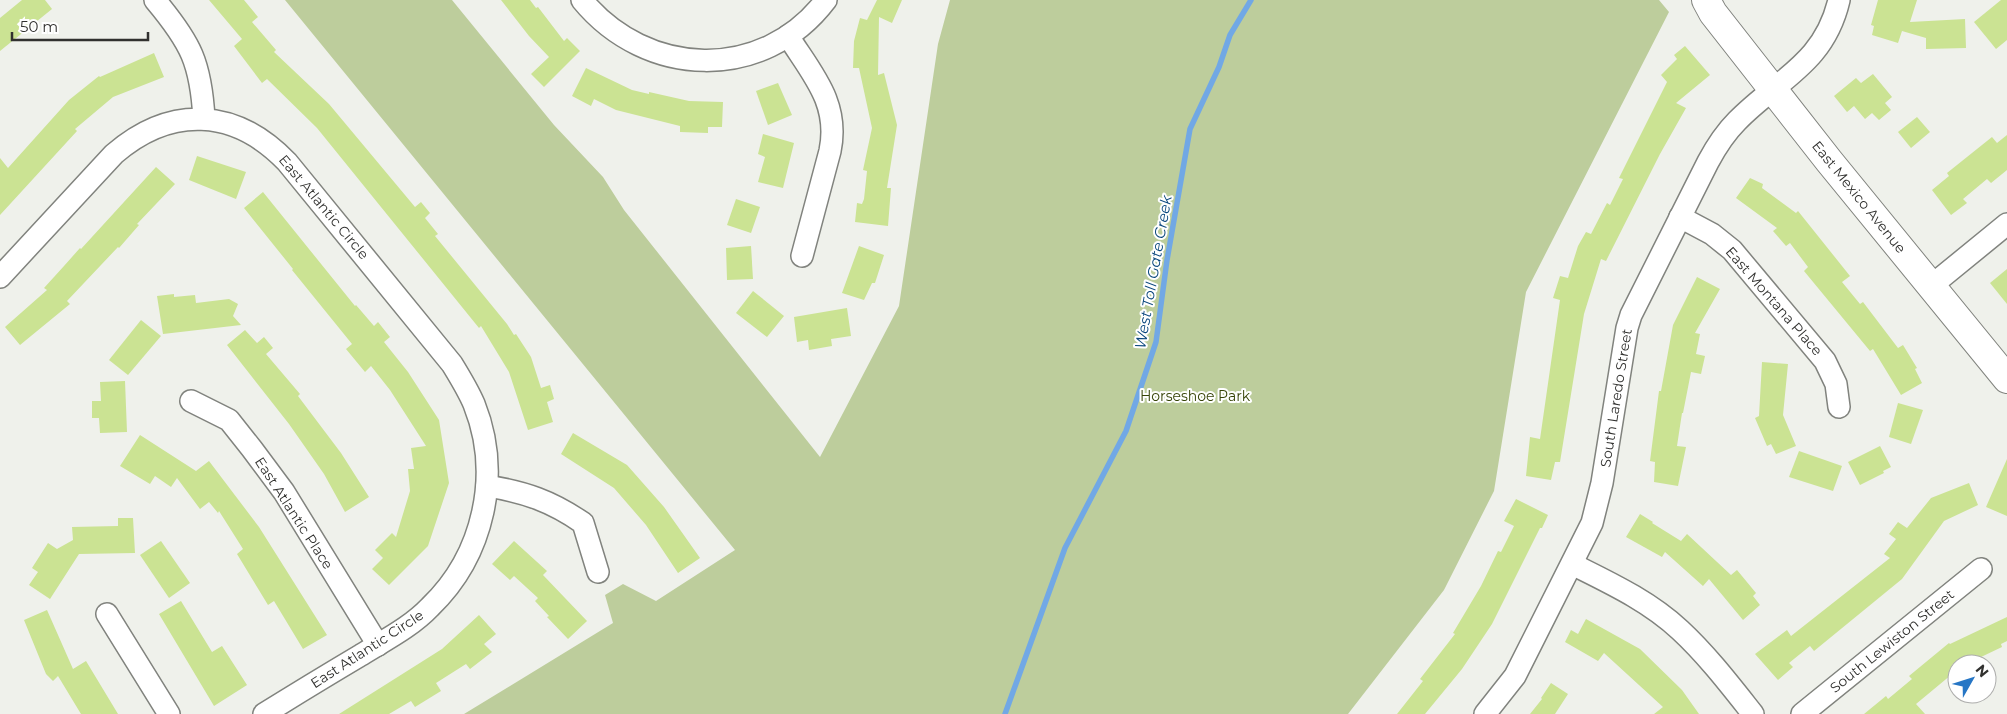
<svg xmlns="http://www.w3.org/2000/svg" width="2007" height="714" font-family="Montserrat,sans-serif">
<rect width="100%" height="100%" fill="#eff1eb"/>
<path fill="#bdcd9c" d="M 285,0 L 452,0 L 554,125 L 603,177 L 624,210 L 820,457 L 899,306 L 938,44 L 950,0 L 1659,0 L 1669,12 L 1526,292 L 1494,491 L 1444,590 L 1348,714 L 464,714 L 613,623 L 605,595 L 623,584 L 656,601 L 735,550 Z"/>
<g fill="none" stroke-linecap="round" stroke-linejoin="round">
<path stroke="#71a8e5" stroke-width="5.5" d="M 1005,714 L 1065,548 L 1126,431 L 1156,342 L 1167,260 L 1190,129 L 1219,67 L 1230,35 L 1251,0"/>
</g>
<g fill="#cbe393">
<path d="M 22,0 L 45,0 L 52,9 L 0,51 L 0,18 Z"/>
<path d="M 209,0 L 244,0 L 258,17 L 252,22 L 276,50 L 274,52 L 329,104 L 415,207 L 421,202 L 430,213 L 425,218 L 438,234 L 435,236 L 507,324 L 514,335 L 516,334 L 531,357 L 541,388 L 550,385 L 554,399 L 547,402 L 553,422 L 528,430 L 509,372 L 481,326 L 479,328 L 317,128 L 267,79 L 262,83 L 234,46 L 242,39 Z"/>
<path d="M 501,0 L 530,0 L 536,8 L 538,7 L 564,41 L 567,38 L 580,51 L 544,87 L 531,74 L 549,57 L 529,36 Z"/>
<path d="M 877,0 L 902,0 L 892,23 L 879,17 L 878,75 L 884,73 L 897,125 L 887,188 L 891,188 L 888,226 L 855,222 L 857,203 L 862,204 L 864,199 L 867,171 L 863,170 L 872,128 L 859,68 L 853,68 L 854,41 L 860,18 L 867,20 Z"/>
<path d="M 1878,0 L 1917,0 L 1910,22 L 1965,19 L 1966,48 L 1926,49 L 1926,38 L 1902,31 L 1898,43 L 1872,35 L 1874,26 L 1871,25 Z"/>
<path d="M 2001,0 L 2007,0 L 2007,40 L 1996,49 L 1974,22 Z"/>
<path d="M 1685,46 L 1710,75 L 1676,103 L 1686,108 L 1660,154 L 1606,261 L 1601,259 L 1584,314 L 1560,462 L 1555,462 L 1551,480 L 1526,476 L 1530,437 L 1540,439 L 1560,300 L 1553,298 L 1560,276 L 1568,278 L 1578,246 L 1586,232 L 1591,234 L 1607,203 L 1610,205 L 1623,179 L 1619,178 L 1667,82 L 1661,75 L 1677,59 L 1674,55 Z"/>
<path d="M 154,53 L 164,77 L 113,97 L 75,129 L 77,131 L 0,215 L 0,158 L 8,168 L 69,100 L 99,76 L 100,77 Z"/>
<path d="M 586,68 L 632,90 L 649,94 L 649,92 L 689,101 L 723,102 L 722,127 L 708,127 L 708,133 L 680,132 L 680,126 L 616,110 L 594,99 L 591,106 L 572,96 Z"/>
<path d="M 1873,74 L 1892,97 L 1885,103 L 1891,110 L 1879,120 L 1872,113 L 1865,119 L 1854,106 L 1847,112 L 1834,96 L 1856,78 L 1861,83 Z"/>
<path d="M 778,83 L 792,115 L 768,125 L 756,91 Z"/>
<path d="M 1917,117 L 1930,132 L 1911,148 L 1898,132 Z"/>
<path d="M 763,134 L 794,143 L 783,188 L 758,182 L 765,157 L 758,154 Z"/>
<path d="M 2007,135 L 2007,170 L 1991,183 L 1987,179 L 1963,199 L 1967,203 L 1951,215 L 1932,190 L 1949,176 L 1947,173 L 1992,137 L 1997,143 Z"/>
<path d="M 197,156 L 246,172 L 236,199 L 189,180 Z"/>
<path d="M 156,167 L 175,184 L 137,224 L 139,225 L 119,248 L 118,247 L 67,301 L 70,304 L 20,345 L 5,327 L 47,290 L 44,288 L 64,266 L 80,248 L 81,249 Z"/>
<path d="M 1750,178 L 1763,184 L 1762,188 L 1796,213 L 1798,211 L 1850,276 L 1842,282 L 1860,304 L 1863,302 L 1898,348 L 1903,345 L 1917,368 L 1915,369 L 1922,383 L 1901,395 L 1873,349 L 1870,351 L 1804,271 L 1808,267 L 1790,243 L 1786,246 L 1773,231 L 1777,228 L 1736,198 Z"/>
<path d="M 263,192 L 355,306 L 356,305 L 374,326 L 378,322 L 390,337 L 384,342 L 408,372 L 439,420 L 449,483 L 428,546 L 389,585 L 372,569 L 383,558 L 375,550 L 392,533 L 396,537 L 410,491 L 408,469 L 414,469 L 411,448 L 426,446 L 390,390 L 371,366 L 365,372 L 346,349 L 352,344 L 292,270 L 293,269 L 244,208 Z"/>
<path d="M 736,199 L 760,207 L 751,233 L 727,225 Z"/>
<path d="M 751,246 L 753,279 L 727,280 L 726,248 Z"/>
<path d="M 859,246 L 884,255 L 875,283 L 872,283 L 864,300 L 842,293 Z"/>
<path d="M 2007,269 L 2007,304 L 1990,283 Z"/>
<path d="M 1697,277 L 1720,289 L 1695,333 L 1700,334 L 1696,354 L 1705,356 L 1701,374 L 1691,372 L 1683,413 L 1682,413 L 1677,446 L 1686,447 L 1678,486 L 1654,482 L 1655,462 L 1650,461 L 1659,391 L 1661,391 L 1673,325 Z"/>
<path d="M 753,291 L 784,316 L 767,337 L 736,313 Z"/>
<path d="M 174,294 L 174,297 L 195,295 L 196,303 L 229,299 L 238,304 L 233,316 L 241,325 L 163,334 L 157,296 Z"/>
<path d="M 847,308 L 851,336 L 831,339 L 832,346 L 809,350 L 808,340 L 797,342 L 794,317 Z"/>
<path d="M 141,320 L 161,336 L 128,375 L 109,360 Z"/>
<path d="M 245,330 L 257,343 L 264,337 L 273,348 L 266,354 L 300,394 L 298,396 L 341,453 L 369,497 L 345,512 L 324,474 L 289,424 L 227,345 Z"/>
<path d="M 1762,362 L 1788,364 L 1783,415 L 1796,446 L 1776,454 L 1771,444 L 1767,446 L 1755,418 L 1759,416 Z"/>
<path d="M 125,381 L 127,432 L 100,433 L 99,418 L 92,418 L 92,401 L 101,401 L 100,382 Z"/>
<path d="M 1898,403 L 1923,410 L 1911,444 L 1889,437 Z"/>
<path d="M 573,433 L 627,465 L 664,507 L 700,558 L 678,573 L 646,525 L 614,488 L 561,454 Z"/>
<path d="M 140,435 L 196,471 L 209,461 L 259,527 L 327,635 L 303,649 L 274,601 L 268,605 L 237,554 L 243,549 L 219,511 L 218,513 L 209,502 L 200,509 L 177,478 L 171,487 L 155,476 L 150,484 L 120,466 Z"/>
<path d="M 1880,446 L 1891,467 L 1883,471 L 1884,473 L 1860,485 L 1848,462 Z"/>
<path d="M 1799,451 L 1842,466 L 1833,491 L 1789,477 Z"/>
<path d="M 2007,459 L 2007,516 L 1986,507 Z"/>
<path d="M 1969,483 L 1978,505 L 1944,521 L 1902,579 L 1814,651 L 1810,646 L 1789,663 L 1793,667 L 1778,680 L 1755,654 L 1787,630 L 1791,636 L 1890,558 L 1884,554 L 1896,539 L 1889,534 L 1898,522 L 1907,528 L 1931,498 Z"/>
<path d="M 1516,499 L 1548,515 L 1542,528 L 1540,528 L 1492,624 L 1462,669 L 1425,714 L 1397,714 L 1423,681 L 1420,679 L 1455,634 L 1453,633 L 1481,586 L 1498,551 L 1501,552 L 1514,526 L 1504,521 Z"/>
<path d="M 1640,514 L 1653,522 L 1652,523 L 1681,541 L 1687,534 L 1731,575 L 1737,570 L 1756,593 L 1753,596 L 1760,605 L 1743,620 L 1709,579 L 1703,586 L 1665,552 L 1662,557 L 1626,537 Z"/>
<path d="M 118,518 L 133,518 L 135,553 L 79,554 L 50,599 L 29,585 L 38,572 L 32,568 L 48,543 L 57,549 L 73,540 L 72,527 L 118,526 Z"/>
<path d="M 161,541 L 190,583 L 169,598 L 140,555 Z"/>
<path d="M 514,541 L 547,571 L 543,575 L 587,621 L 568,639 L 547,617 L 549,616 L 535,601 L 538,598 L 514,576 L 510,580 L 492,564 Z"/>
<path d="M 181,601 L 212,652 L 222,646 L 247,685 L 214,706 L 159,614 Z"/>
<path d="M 47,610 L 73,669 L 86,661 L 118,714 L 81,714 L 58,676 L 53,681 L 46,674 L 24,620 Z"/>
<path d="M 479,615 L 496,634 L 484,644 L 492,652 L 470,669 L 466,664 L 436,683 L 441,691 L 415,707 L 411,701 L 389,714 L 339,714 L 442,649 Z"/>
<path d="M 2007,617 L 2007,641 L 2001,644 L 2002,647 L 1981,657 L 1986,664 L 1957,664 L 1957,670 L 1916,704 L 1925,714 L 1864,714 L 1886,696 L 1888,699 L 1912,679 L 1909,676 L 1949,643 L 1950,644 Z"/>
<path d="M 1586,619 L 1640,649 L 1682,690 L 1699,714 L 1654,714 L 1663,707 L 1604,653 L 1598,661 L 1565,642 L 1571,630 L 1578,634 Z"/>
<path d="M 1551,683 L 1568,694 L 1555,714 L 1530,714 L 1542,699 L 1541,698 Z"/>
</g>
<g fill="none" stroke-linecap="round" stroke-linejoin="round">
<g stroke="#81837e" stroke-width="24">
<g id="minor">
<path d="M 155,0 C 191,43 201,63 204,119"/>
<path d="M 582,0 C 646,78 763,83 826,0"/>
<path d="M 788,36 C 812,74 840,103 830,151 L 802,256"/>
<path d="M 1680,217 L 1712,234 L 1732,250 L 1825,361 L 1836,384 L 1839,407"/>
<path d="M 0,277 L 114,154 C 171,105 235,108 287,162 L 452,364 C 460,377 468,390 474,404 C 502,474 484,555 430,607 C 411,627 385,640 361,655 C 329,674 296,694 264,714"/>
<path d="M 1931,286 L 2007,224"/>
<path d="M 191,401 L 229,420 L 252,449 L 284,492 L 378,645"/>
<path d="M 487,486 C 525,492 551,501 583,523 L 598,572"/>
<path d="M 1572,564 C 1610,583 1649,601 1680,630 C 1707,655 1730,685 1753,714"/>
<path d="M 107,614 L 169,714"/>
<path d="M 1485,714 L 1515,676 L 1592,523 L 1602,483 L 1627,328 L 1631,315 L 1708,162 C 1716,147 1725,133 1737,121 C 1778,79 1824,64 1839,0"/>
<path d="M 1802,714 L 1981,569"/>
</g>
</g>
<g stroke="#81837e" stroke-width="30">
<path id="tertiary" d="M 1706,0 L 1713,13 L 1829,161 L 2007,379"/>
</g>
<use href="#minor" stroke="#fff" stroke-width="21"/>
<use href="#tertiary" stroke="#fff" stroke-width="28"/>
</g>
<g text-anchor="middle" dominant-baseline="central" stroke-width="4" stroke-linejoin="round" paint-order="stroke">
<g font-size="14" fill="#31312f" stroke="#fff">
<text transform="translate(1859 197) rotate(51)">East Mexico Avenue</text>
<text transform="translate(324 207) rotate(50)">East Atlantic Circle</text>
<text transform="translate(1774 301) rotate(49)">East Montana Place</text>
<text transform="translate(1616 398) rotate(-81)">South Laredo Street</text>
<text transform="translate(294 513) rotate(57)">East Atlantic Place</text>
<text transform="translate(1892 641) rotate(-39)">South Lewiston Street</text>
<text transform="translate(367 649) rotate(-33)">East Atlantic Circle</text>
</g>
<g font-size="14" fill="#364307" stroke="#fff">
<text x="1195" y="396">Horseshoe Park</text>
</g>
<g font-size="15" font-style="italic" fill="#09467d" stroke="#fff">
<text transform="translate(1153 272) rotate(-80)">West Toll Gate Creek</text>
</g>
</g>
<g transform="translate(1972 679) rotate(51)"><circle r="24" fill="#ffffff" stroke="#adadac"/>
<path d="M0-4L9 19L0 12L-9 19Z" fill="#2676c5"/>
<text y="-8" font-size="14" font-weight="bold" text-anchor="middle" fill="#31312f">N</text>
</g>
<path d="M12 32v8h136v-8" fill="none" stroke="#31312f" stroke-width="2.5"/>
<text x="20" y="32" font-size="15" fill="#31312f" stroke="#ffffff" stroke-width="4" paint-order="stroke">50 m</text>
</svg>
